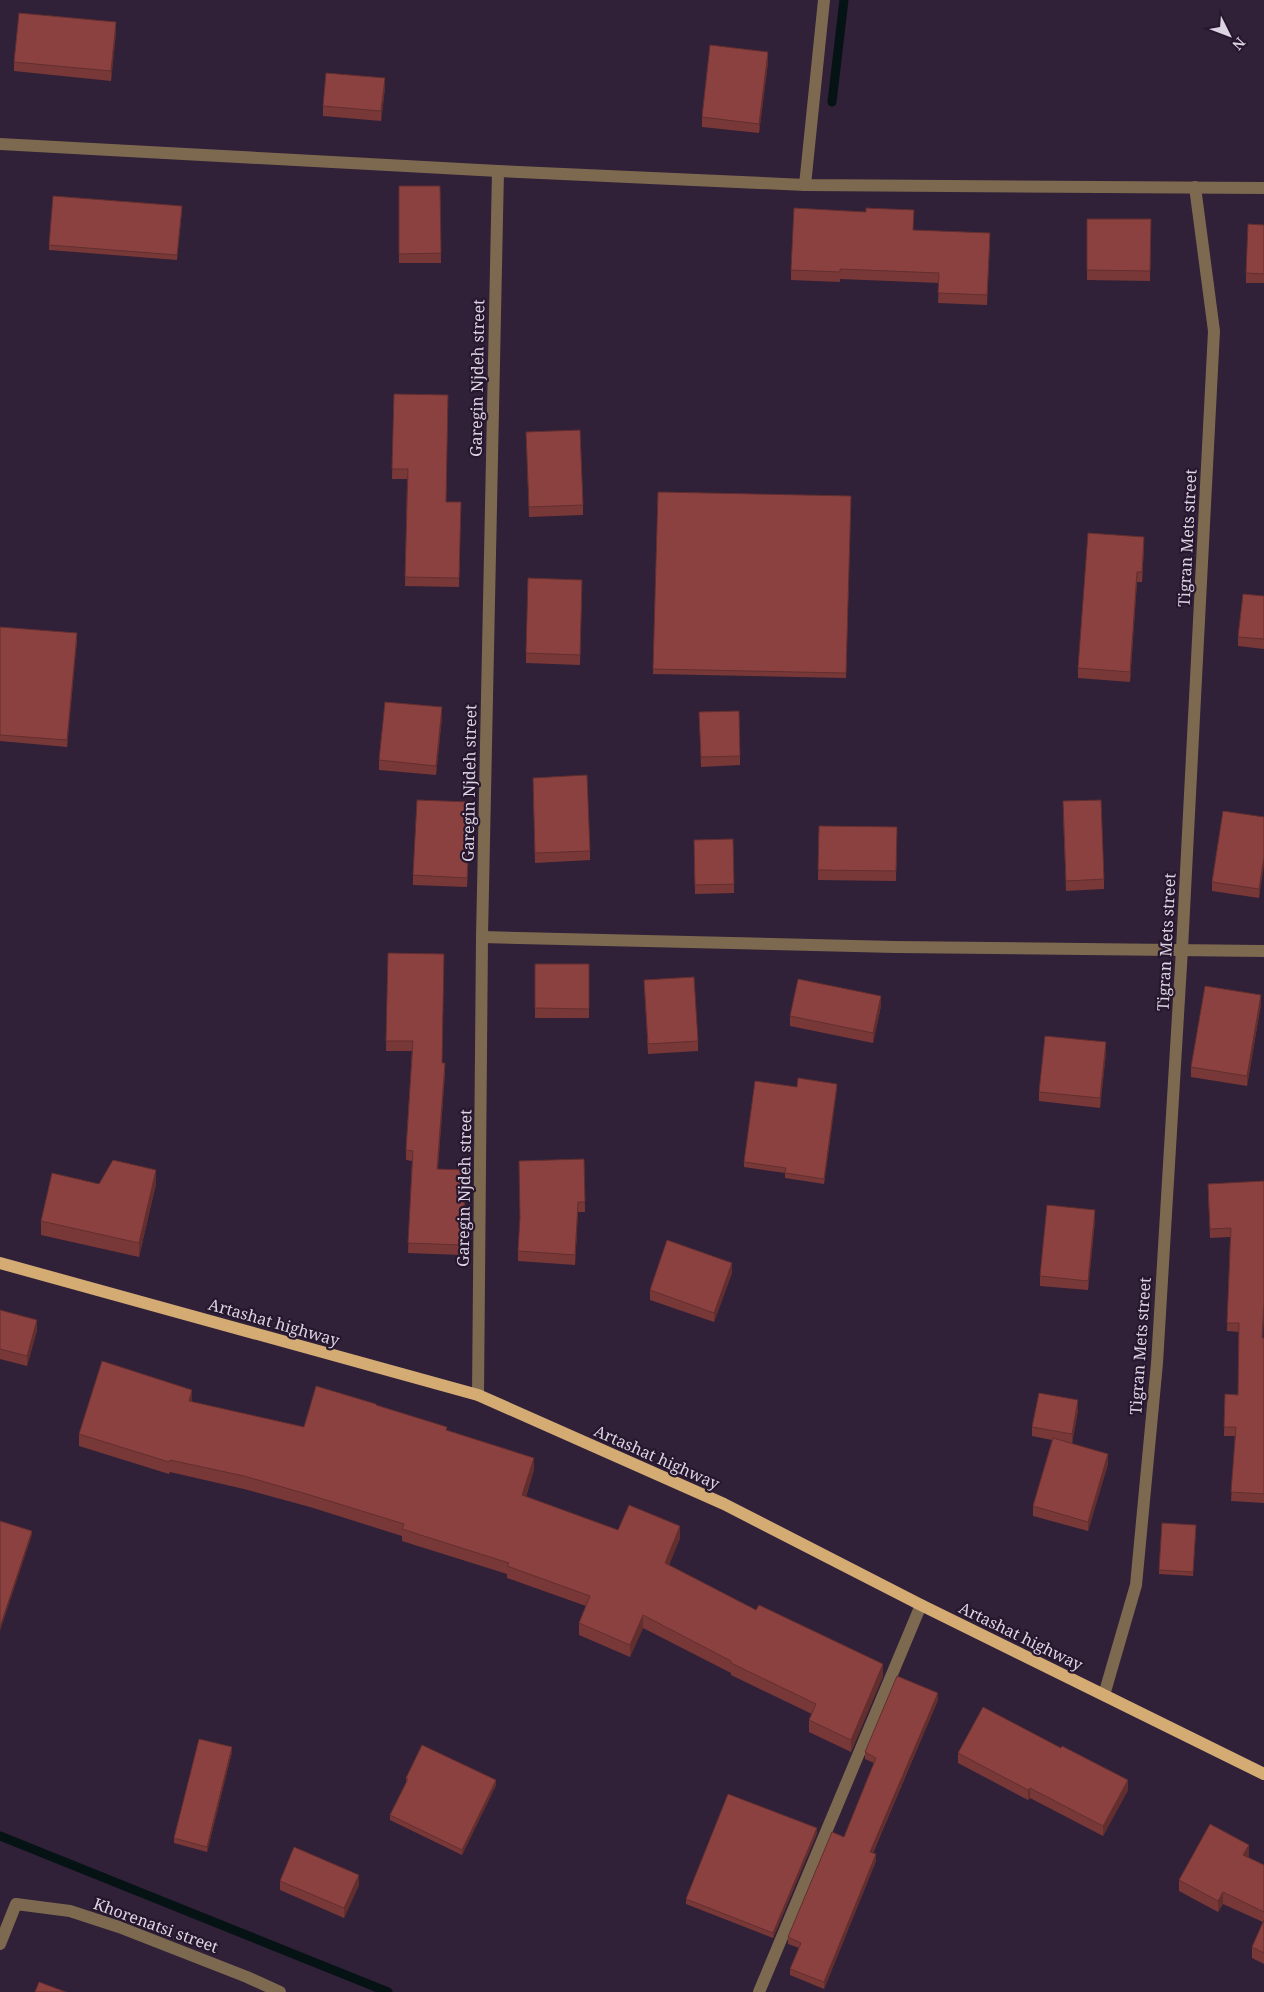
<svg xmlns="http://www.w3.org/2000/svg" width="1264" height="1992" font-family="'Noto Serif',serif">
<rect width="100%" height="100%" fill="#302038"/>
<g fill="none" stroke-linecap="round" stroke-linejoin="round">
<g stroke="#051314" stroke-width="9">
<path d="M 832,102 L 844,0"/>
<path d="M 0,1836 L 388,1992"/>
</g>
<g stroke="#7d694f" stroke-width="12">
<path d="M 0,144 L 498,171 L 805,185 L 1264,188"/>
<path d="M 805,185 L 824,0"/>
<path d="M 482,937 L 895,947 L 1264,951"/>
<path d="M 478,1395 L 482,937 L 498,171"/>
<path d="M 1104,1695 L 1136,1585 L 1157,1363 L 1182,949 L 1214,331 L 1195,187"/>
<path d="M 0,1944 L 16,1904 L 70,1911 L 119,1927 L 247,1977 L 280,1992"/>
<path d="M 759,1992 L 921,1605"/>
</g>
<path stroke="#d4ab73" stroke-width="12" d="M 0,1263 L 478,1395 L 724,1504 L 921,1605 L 1264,1774"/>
</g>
<g fill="#783838">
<path d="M 116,32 L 111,81 L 14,71 L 14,62 Z"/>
<path d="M 768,62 L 759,133 L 702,127 L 702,117 Z"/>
<path d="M 385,88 L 381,121 L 323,116 L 323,106 Z"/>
<path d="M 399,186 L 440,186 L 441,263 L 399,263 Z"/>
<path d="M 182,211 L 177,260 L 49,250 L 49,245 Z"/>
<path d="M 1087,219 L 1151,219 L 1150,281 L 1087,280 Z"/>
<path d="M 1264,225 L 1264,283 L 1246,283 L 1246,273 Z"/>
<path d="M 914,230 L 990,243 L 987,305 L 938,303 L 939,283 L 840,279 L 840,282 L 791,280 L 791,270 Z"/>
<path d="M 394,394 L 446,502 L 461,502 L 459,587 L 405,586 L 407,479 L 392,479 Z"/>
<path d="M 526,432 L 583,505 L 583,515 L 529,517 Z"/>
<path d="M 658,492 L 851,496 L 846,678 L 653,674 Z"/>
<path d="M 1144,547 L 1142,582 L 1137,582 L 1130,682 L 1078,678 L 1078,668 Z"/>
<path d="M 582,589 L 580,665 L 526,663 L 526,653 Z"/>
<path d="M 1264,596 L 1264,649 L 1238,646 L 1238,637 Z"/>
<path d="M 0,627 L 77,640 L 67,747 L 0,741 Z"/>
<path d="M 699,712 L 740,756 L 740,765 L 701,767 Z"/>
<path d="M 442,717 L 436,775 L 379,770 L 379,760 Z"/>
<path d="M 533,787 L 590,851 L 590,860 L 535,863 Z"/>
<path d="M 1063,811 L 1104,879 L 1104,889 L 1066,891 Z"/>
<path d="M 471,812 L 467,887 L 413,885 L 413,875 Z"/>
<path d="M 1264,817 L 1259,898 L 1212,891 L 1212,882 Z"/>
<path d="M 819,826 L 897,827 L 896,881 L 818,880 Z"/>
<path d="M 694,850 L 734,884 L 734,893 L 695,894 Z"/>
<path d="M 388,953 L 442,1063 L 445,1073 L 438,1169 L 466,1180 L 462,1255 L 408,1253 L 412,1161 L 406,1160 L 406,1150 L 412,1051 L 386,1051 Z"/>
<rect x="535" y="964" width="54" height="54"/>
<path d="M 644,980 L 698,1041 L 698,1051 L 648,1054 Z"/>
<path d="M 1261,1004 L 1247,1086 L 1191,1077 L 1191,1067 Z"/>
<path d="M 881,1006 L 873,1043 L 790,1026 L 790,1016 Z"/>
<path d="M 1106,1052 L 1100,1108 L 1039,1101 L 1039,1092 Z"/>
<path d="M 797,1087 L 837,1089 L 824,1184 L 785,1178 L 785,1173 L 744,1167 L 744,1162 Z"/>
<path d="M 584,1159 L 585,1212 L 578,1212 L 575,1265 L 518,1261 L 518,1251 Z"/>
<path d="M 1264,1181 L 1264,1311 L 1263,1338 L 1264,1338 L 1264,1503 L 1231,1501 L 1235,1436 L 1224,1436 L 1225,1394 L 1238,1395 L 1239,1332 L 1227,1331 L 1230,1237 L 1210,1238 L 1208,1192 L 1208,1184 Z"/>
<path d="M 99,1184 L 156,1184 L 139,1257 L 41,1235 L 41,1221 Z"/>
<path d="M 1095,1220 L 1088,1290 L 1040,1286 L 1040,1276 Z"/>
<path d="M 732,1273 L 714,1322 L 650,1300 L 650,1290 Z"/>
<path d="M 0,1310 L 37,1330 L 27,1366 L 0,1359 Z"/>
<path d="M 192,1402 L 304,1427 L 376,1405 L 447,1430 L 534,1470 L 526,1497 L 618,1530 L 680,1538 L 669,1565 L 883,1676 L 851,1752 L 809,1732 L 809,1720 L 812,1714 L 731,1675 L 731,1673 L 643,1628 L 630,1657 L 579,1635 L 579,1623 L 586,1606 L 507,1578 L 507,1574 L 402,1541 L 402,1536 L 310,1507 L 244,1489 L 170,1472 L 169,1474 L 79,1446 L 79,1434 Z"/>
<path d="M 1078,1410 L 1072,1444 L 1108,1464 L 1088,1531 L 1033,1516 L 1033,1506 L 1052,1440 L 1032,1436 L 1032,1427 Z"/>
<path d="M 1196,1530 L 1193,1576 L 1159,1574 L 1159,1570 Z"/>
<path d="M 938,1700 L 873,1853 L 876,1861 L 824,1989 L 790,1975 L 790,1969 L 799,1948 L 788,1944 L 788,1937 L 844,1837 L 874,1763 L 865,1759 L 865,1752 Z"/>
<path d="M 232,1752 L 207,1852 L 174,1843 L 174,1838 Z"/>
<path d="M 958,1753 L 1128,1790 L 1103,1836 L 1030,1798 L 1028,1800 L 958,1763 Z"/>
<path d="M 406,1778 L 496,1785 L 462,1855 L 390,1820 L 390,1815 L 406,1783 Z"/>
<path d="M 817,1833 L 773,1938 L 686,1904 L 686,1899 Z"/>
<path d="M 1249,1856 L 1248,1857 L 1264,1865 L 1264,1964 L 1252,1958 L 1252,1947 L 1263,1922 L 1223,1904 L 1218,1912 L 1179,1891 L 1179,1880 Z"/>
<path d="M 280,1881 L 359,1885 L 344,1918 L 280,1890 Z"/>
</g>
<g fill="#622e2e">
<path d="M 116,22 L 116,32 L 111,81 L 111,71 Z"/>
<path d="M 768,52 L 768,62 L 759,133 L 759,124 Z"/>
<path d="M 385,78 L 385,88 L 381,121 L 381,111 Z"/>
<path d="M 1144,537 L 1144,547 L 1142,582 L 1142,572 Z"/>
<path d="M 1137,572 L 1137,582 L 1130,682 L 1130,672 Z"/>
<path d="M 77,633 L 77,640 L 67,747 L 67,740 Z"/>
<path d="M 442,707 L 442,717 L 436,775 L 436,766 Z"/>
<path d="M 471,802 L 471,812 L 467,887 L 467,878 Z"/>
<path d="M 1264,857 L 1264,866 L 1259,898 L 1259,889 Z"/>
<path d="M 1261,995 L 1261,1004 L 1247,1086 L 1247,1076 Z"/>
<path d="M 881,996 L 881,1006 L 873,1043 L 873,1033 Z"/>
<path d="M 1106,1042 L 1106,1052 L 1100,1108 L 1100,1098 Z"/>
<path d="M 445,1063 L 445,1073 L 437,1178 L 437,1169 Z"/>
<path d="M 837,1084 L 837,1089 L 824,1184 L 824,1179 Z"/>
<path d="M 156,1170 L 156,1184 L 139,1257 L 139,1243 Z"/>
<path d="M 466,1170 L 466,1180 L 462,1255 L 462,1245 Z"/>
<path d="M 578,1202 L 578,1212 L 575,1265 L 575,1255 Z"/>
<path d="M 1095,1210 L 1095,1220 L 1088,1290 L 1088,1281 Z"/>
<path d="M 732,1263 L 732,1273 L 714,1322 L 714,1313 Z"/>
<path d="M 37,1320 L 37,1330 L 27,1366 L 27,1356 Z"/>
<path d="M 192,1390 L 192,1402 L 189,1401 Z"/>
<path d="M 1078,1400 L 1078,1410 L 1072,1444 L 1072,1434 Z"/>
<path d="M 1108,1454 L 1108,1464 L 1088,1531 L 1088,1522 Z"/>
<path d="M 534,1458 L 534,1470 L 522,1508 L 522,1495 Z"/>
<path d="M 680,1526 L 680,1538 L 665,1575 L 665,1563 Z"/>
<path d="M 32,1531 L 32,1535 L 0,1631 L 0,1627 Z"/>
<path d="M 643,1615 L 643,1628 L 630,1657 L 630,1645 Z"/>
<path d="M 883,1664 L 883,1676 L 851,1752 L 851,1740 Z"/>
<path d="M 938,1693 L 938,1700 L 870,1858 L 870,1852 Z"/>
<path d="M 232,1747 L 232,1752 L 207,1852 L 207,1847 Z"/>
<path d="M 496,1780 L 496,1785 L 462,1855 L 462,1850 Z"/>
<path d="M 1128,1780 L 1128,1790 L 1103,1836 L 1103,1826 Z"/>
<path d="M 1030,1788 L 1030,1798 L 1028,1800 L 1028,1790 Z"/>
<path d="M 817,1828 L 817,1833 L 773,1938 L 773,1933 Z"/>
<path d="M 1249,1845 L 1249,1856 L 1243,1866 L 1243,1855 Z"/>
<path d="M 876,1854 L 876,1861 L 824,1989 L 824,1982 Z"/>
<path d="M 359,1875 L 359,1885 L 344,1918 L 344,1908 Z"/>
<path d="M 1223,1892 L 1223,1904 L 1218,1912 L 1218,1901 Z"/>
</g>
<g fill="#8c4141" stroke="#622e2e">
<path d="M 19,13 L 116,22 L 111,71 L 14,62 Z"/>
<path d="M 710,45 L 768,52 L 759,124 L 702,117 Z"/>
<path d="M 326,73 L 385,78 L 381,111 L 323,106 Z"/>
<path d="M 399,186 L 440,186 L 441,253 L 399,254 Z"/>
<path d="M 53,196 L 182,206 L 177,255 L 49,245 Z"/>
<path d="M 794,208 L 866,212 L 866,208 L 914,210 L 913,230 L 990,233 L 987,295 L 938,293 L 939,273 L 840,269 L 840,272 L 791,270 Z"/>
<path d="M 1087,219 L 1151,219 L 1150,271 L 1087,270 Z"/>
<path d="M 1248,224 L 1264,225 L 1264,274 L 1246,273 Z"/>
<path d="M 394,394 L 448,395 L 446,502 L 461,502 L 459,578 L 405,577 L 408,469 L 392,469 Z"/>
<path d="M 580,430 L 583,505 L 529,507 L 526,432 Z"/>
<path d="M 658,492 L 851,496 L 846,673 L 653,669 Z"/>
<path d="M 1088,533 L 1144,537 L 1142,572 L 1137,572 L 1130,672 L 1078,668 Z"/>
<path d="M 528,578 L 582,580 L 580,655 L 526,653 Z"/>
<path d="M 1243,594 L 1264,596 L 1264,639 L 1238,637 Z"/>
<path d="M 0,627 L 77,633 L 67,740 L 0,735 Z"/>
<path d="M 385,702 L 442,707 L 436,766 L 379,760 Z"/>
<path d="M 739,711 L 740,756 L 701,757 L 699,712 Z"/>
<path d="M 587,775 L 590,851 L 535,853 L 533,778 Z"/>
<path d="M 417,800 L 471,802 L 467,878 L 413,875 Z"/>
<path d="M 1101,800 L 1104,879 L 1066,881 L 1063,801 Z"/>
<path d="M 1223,811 L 1264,817 L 1264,857 L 1259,889 L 1212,882 Z"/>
<path d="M 819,826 L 897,827 L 896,871 L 818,870 Z"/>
<path d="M 733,839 L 734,884 L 695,885 L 694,840 Z"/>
<path d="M 388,953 L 444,954 L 442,1063 L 445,1063 L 437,1169 L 466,1170 L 462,1245 L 408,1243 L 413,1151 L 406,1150 L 413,1041 L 386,1041 Z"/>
<path d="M 535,964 L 589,964 L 589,1009 L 535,1008 Z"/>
<path d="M 694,977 L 698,1041 L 648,1044 L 644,980 Z"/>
<path d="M 798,979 L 881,996 L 873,1033 L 790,1016 Z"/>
<path d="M 1205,986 L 1261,995 L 1247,1076 L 1191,1067 Z"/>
<path d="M 1045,1036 L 1106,1042 L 1100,1098 L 1039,1092 Z"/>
<path d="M 798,1078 L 837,1084 L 824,1179 L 785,1173 L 786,1168 L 744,1162 L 755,1081 L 797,1087 Z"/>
<path d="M 584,1159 L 585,1202 L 578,1202 L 575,1255 L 518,1251 L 520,1217 L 519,1161 Z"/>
<path d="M 113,1160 L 156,1170 L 139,1243 L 41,1221 L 52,1173 L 99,1184 Z"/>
<path d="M 1264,1181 L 1264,1302 L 1262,1338 L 1264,1338 L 1264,1494 L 1231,1492 L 1236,1427 L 1224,1427 L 1225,1394 L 1238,1395 L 1239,1323 L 1227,1323 L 1231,1228 L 1210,1229 L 1208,1184 Z"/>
<path d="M 1047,1205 L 1095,1210 L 1088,1281 L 1040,1276 Z"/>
<path d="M 667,1240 L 732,1263 L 714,1313 L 650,1290 Z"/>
<path d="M 0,1310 L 37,1320 L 27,1356 L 0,1349 Z"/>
<path d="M 102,1361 L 192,1390 L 189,1401 L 304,1427 L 316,1386 L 376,1404 L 376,1405 L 447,1427 L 446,1430 L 534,1458 L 522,1495 L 618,1530 L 629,1505 L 680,1526 L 665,1563 L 756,1610 L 759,1605 L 883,1664 L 851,1740 L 809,1720 L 816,1704 L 731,1663 L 731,1661 L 643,1615 L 630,1645 L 579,1623 L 590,1596 L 507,1566 L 509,1563 L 402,1529 L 404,1524 L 310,1495 L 244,1476 L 170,1460 L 169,1462 L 79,1434 Z"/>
<path d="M 1039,1393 L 1078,1400 L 1072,1434 L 1032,1427 Z"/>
<path d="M 1053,1438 L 1108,1454 L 1088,1522 L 1033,1506 Z"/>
<path d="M 0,1521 L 32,1531 L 0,1627 Z"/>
<path d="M 1162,1523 L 1196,1525 L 1193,1572 L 1159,1570 Z"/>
<path d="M 897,1676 L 938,1693 L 870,1852 L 876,1854 L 824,1982 L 790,1969 L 801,1943 L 788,1937 L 832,1832 L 844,1837 L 876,1758 L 865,1752 Z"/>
<path d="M 983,1707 L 1061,1748 L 1062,1746 L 1128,1780 L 1103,1826 L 1030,1788 L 1028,1790 L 958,1753 Z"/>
<path d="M 199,1739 L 232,1747 L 207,1847 L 174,1838 Z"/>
<path d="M 422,1745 L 496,1780 L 462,1850 L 390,1815 L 408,1779 L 406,1778 Z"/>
<path d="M 728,1794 L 817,1828 L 773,1933 L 686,1899 Z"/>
<path d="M 1210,1824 L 1249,1845 L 1243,1855 L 1264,1865 L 1264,1912 L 1223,1892 L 1218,1901 L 1179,1880 Z"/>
<path d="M 294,1847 L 359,1875 L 344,1908 L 280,1881 Z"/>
<path d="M 1264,1920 L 1264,1953 L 1252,1947 Z"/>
<path d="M 39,1982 L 66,1992 L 35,1992 Z"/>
</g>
<g text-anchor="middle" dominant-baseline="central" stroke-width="4.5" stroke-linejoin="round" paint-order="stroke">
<g font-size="16" fill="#ddd4e3" stroke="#26172e">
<text transform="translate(477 378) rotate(-89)">Garegin Njdeh street</text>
<text transform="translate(1187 538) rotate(-87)">Tigran Mets street</text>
<text transform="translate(469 783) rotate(-89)">Garegin Njdeh street</text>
<text transform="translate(1166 942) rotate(-87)">Tigran Mets street</text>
<text transform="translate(464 1188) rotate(-89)">Garegin Njdeh street</text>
<text transform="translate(274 1322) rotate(16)">Artashat highway</text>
<text transform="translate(1140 1346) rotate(-86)">Tigran Mets street</text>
<text transform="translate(657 1457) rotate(24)">Artashat highway</text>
<text transform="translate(1021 1636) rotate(26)">Artashat highway</text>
<text transform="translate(156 1925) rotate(20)">Khorenatsi street</text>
</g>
</g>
<g transform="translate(1229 35) rotate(132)" stroke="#26172e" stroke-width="4" paint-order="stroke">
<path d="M0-4L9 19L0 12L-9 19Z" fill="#ddd4e3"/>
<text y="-8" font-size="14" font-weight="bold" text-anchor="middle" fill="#ddd4e3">N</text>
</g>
</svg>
